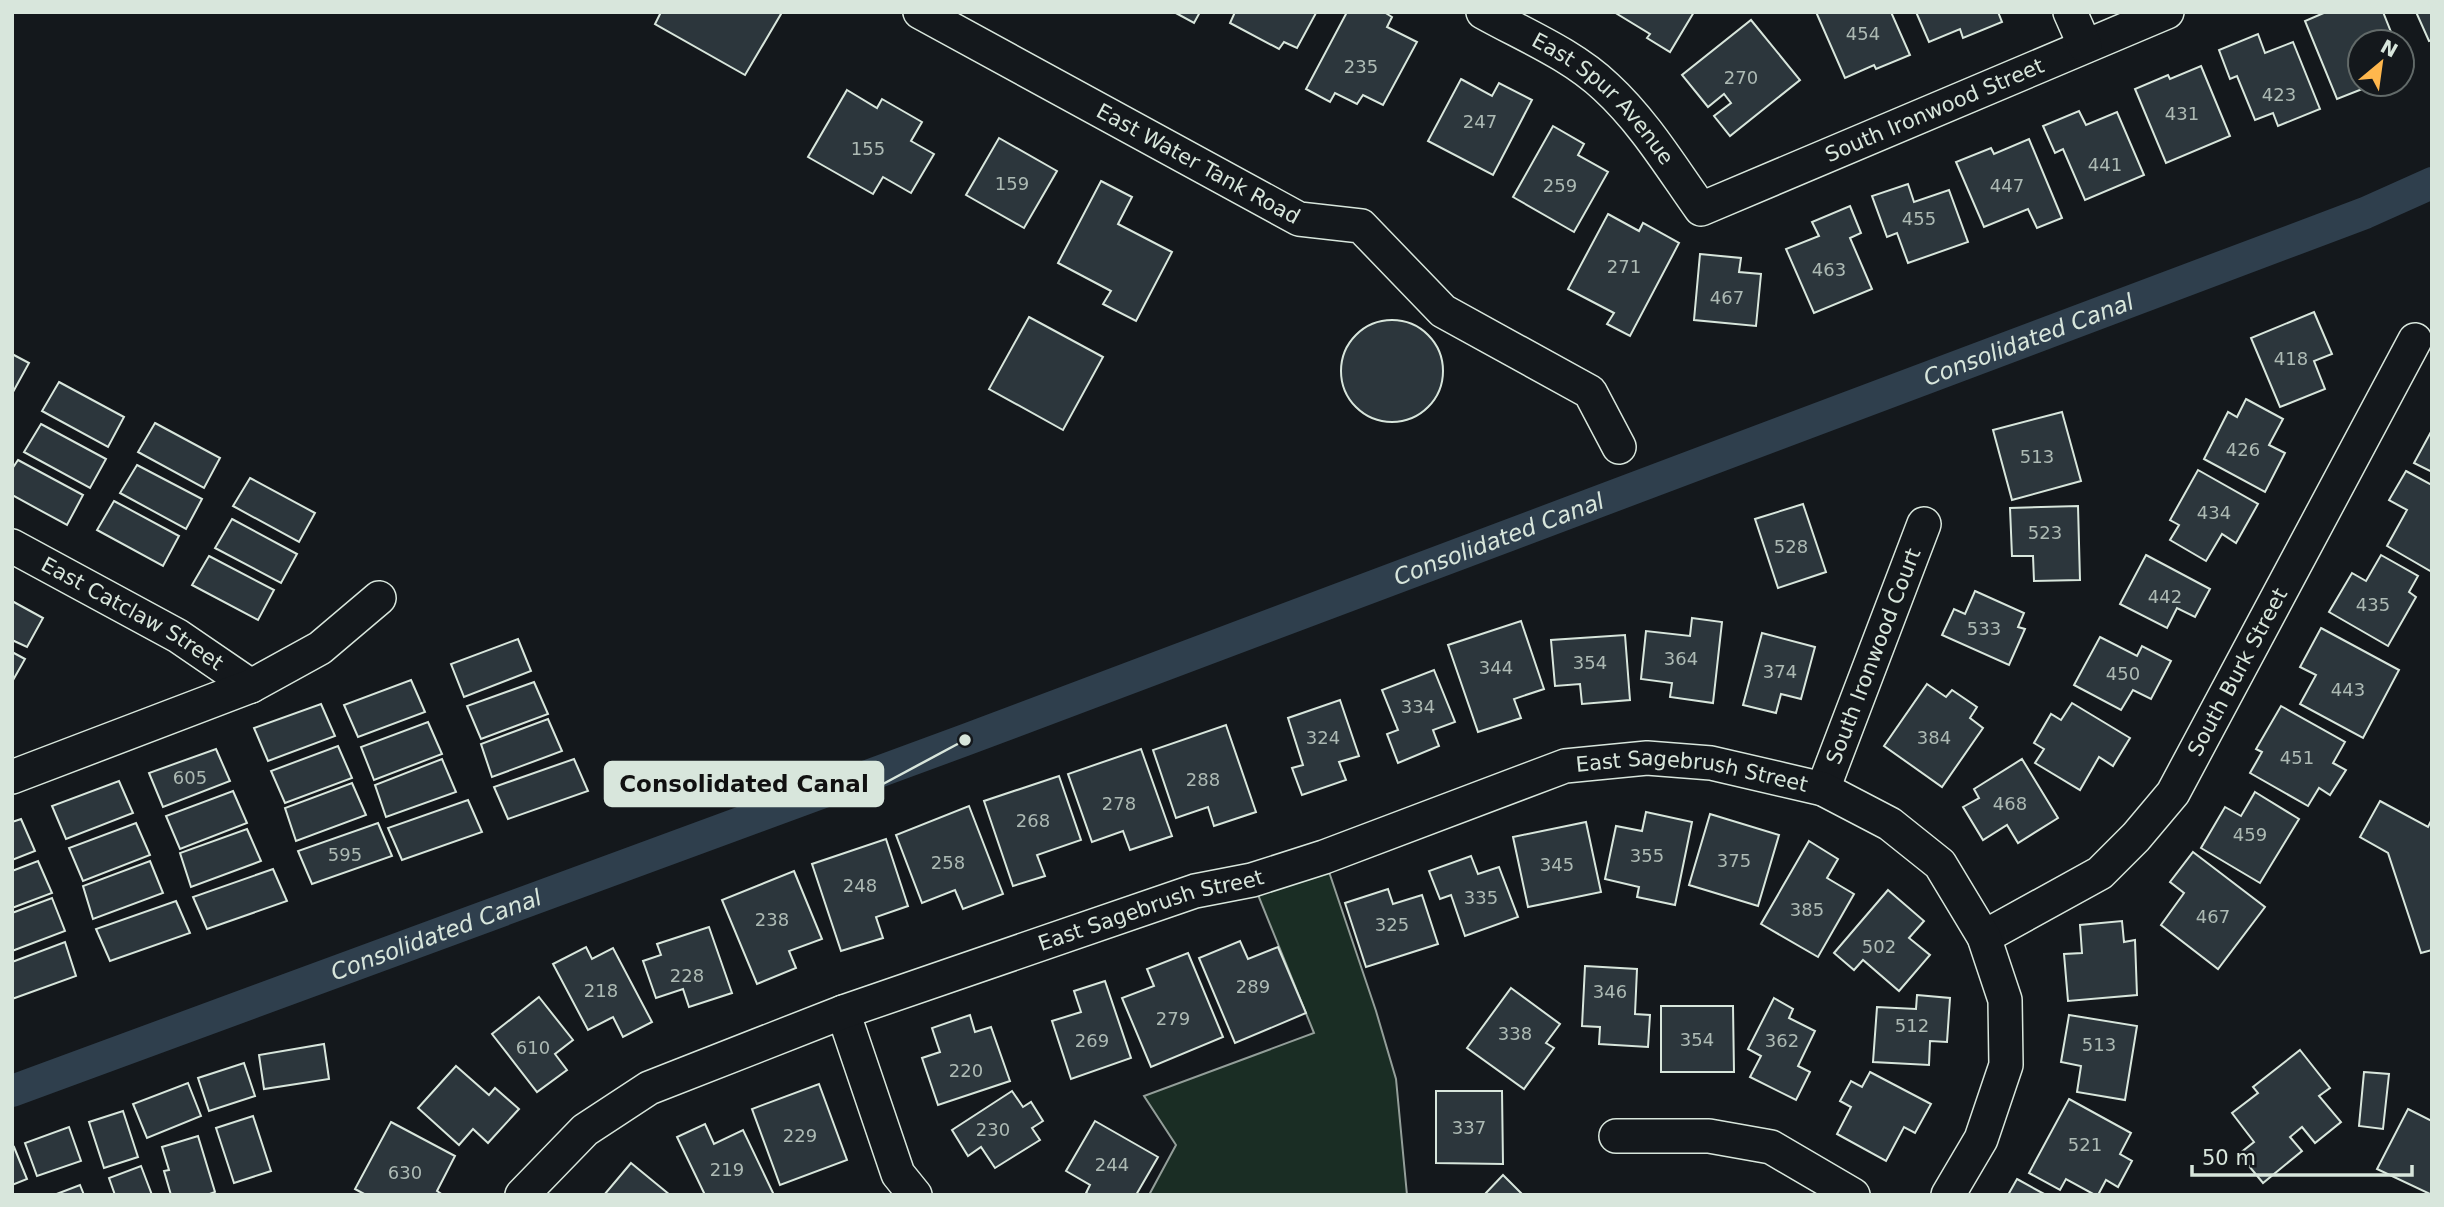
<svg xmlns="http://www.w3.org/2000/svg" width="2444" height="1207" font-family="'DejaVu Sans',sans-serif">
<rect width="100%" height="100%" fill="#14181c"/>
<path fill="#1a2d24" stroke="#939e99" stroke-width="2" d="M 1324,857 L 1376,1011 L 1396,1079 L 1407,1195 L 1149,1195 L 1176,1145 L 1144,1096 L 1314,1033 L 1252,880 Z"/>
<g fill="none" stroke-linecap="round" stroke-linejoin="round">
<path stroke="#2f3f4d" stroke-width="32" id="s1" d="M 12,1091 L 965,740 L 2365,213 L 2432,183"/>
</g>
<g fill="#2c363c" stroke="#d8e6dc" stroke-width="2">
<path d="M 661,12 L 778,12 L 781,14 L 745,75 L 655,24 Z"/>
<path d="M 1174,12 L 1200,12 L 1194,23 Z"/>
<path d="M 1235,12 L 1315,12 L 1316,13 L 1297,48 L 1284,42 L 1279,49 L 1230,23 Z"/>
<path d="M 1347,12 L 1384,12 L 1392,17 L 1387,27 L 1417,42 L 1383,105 L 1363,95 L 1357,104 L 1335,93 L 1330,102 L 1306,89 Z"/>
<path d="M 1614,12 L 1694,12 L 1670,52 L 1647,38 L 1650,34 Z"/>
<path d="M 1816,12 L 1891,12 L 1910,55 L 1876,69 L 1874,65 L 1845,78 Z"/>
<path d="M 1916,12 L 1998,12 L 2002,22 L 1963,38 L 1960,29 L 1929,42 Z"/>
<path d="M 2326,12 L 2383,12 L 2395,42 L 2360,42 L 2360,84 L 2375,84 L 2337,99 L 2305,21 Z"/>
<path d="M 2416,12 L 2432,12 L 2432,40 L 2429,41 Z"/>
<path d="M 1751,20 L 1800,80 L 1730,136 L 1714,116 L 1731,103 L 1724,94 L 1708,107 L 1682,75 Z"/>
<path d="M 2258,34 L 2265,53 L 2293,42 L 2320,109 L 2278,126 L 2273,113 L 2255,120 L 2237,76 L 2230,79 L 2219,50 Z"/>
<path d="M 2201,66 L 2230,136 L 2166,163 L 2135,89 L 2168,75 L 2170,79 Z"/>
<path d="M 1461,79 L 1492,96 L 1499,83 L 1532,100 L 1493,175 L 1428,141 Z"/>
<path d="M 847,90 L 877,108 L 882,99 L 922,122 L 911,141 L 934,154 L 911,193 L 883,177 L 873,194 L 808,157 Z"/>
<path d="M 2079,111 L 2086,125 L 2117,112 L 2144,175 L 2085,200 L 2063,149 L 2055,153 L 2043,126 Z"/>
<path d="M 1553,126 L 1584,144 L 1578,155 L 1608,172 L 1574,232 L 1513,197 Z"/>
<path d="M 999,138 L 1057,171 L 1024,228 L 966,195 Z"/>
<path d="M 2029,139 L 2062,218 L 2037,228 L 2028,209 L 1984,227 L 1956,162 L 1991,148 L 1994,154 Z"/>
<path d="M 1101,181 L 1132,197 L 1118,224 L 1172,252 L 1136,321 L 1103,304 L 1111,291 L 1058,263 Z"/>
<path d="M 1908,184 L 1914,202 L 1949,190 L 1968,242 L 1908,263 L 1897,233 L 1887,237 L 1872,196 Z"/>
<path d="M 1850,206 L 1861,233 L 1850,238 L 1872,289 L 1814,313 L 1786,249 L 1819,236 L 1812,222 Z"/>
<path d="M 1608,214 L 1639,231 L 1643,223 L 1679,243 L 1630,336 L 1607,324 L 1614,313 L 1568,289 Z"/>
<path d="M 1700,254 L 1741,258 L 1739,272 L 1761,274 L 1756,326 L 1694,320 Z"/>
<path d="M 2314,312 L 2332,354 L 2314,361 L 2325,389 L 2280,407 L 2251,338 Z"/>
<path d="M 1029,317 L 1103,357 L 1063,430 L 989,389 Z"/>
<circle cx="1392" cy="371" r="51"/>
<path d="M 12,354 L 29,363 L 13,392 L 12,392 Z"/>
<path d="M 59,382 L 124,417 L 108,447 L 42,411 Z"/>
<path d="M 2246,399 L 2283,419 L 2269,445 L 2285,453 L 2265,492 L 2204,459 L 2228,412 L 2237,417 Z"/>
<path d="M 2062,412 L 2081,481 L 2012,500 L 1993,430 Z"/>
<path d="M 155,423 L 220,458 L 204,488 L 138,452 Z"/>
<path d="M 41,424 L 106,459 L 90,488 L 24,452 Z"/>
<path d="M 2432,430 L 2432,472 L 2414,463 Z"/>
<path d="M 18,460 L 83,495 L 67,525 L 12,495 L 12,469 Z"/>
<path d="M 137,465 L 202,499 L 186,529 L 120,493 Z"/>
<path d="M 2198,470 L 2258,504 L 2236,543 L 2222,534 L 2206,561 L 2170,540 L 2179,525 L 2170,520 Z"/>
<path d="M 2406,471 L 2432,485 L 2432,572 L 2387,546 L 2407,510 L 2389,500 Z"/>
<path d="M 250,478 L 315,513 L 299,542 L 233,506 Z"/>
<path d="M 114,501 L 179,536 L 163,566 L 97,530 Z"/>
<path d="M 1803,504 L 1826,572 L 1778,588 L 1755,519 Z"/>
<path d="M 2078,506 L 2080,580 L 2034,581 L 2033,556 L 2012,556 L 2010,508 Z"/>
<path d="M 232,519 L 297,554 L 281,583 L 215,548 Z"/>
<path d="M 2146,555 L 2210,589 L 2195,617 L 2177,608 L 2167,628 L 2120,604 Z"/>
<path d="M 2381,555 L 2418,576 L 2409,592 L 2416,597 L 2388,646 L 2329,612 L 2352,573 L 2366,581 Z"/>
<path d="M 209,556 L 274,590 L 258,620 L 192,585 Z"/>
<path d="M 1975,591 L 2024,613 L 2018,627 L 2025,629 L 2009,665 L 1942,635 L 1954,609 L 1965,614 Z"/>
<path d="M 12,601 L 43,618 L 27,647 L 12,640 Z"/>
<path d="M 1692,618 L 1722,622 L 1713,703 L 1670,697 L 1672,683 L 1641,679 L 1646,631 L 1690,636 Z"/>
<path d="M 1521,621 L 1544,689 L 1514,699 L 1521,718 L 1478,732 L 1448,645 Z"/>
<path d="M 2321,628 L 2399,670 L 2363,738 L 2300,704 L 2316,675 L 2300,667 Z"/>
<path d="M 1762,633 L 1815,647 L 1801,699 L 1781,694 L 1776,713 L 1743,705 Z"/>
<path d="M 1625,635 L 1630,700 L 1582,704 L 1580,684 L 1555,686 L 1551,640 Z"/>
<path d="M 2100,637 L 2137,656 L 2142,646 L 2171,661 L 2151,699 L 2133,690 L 2121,710 L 2074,685 Z"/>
<path d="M 518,639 L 531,671 L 464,697 L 451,664 Z"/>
<path d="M 12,652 L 25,659 L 12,682 Z"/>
<path d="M 1434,670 L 1455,722 L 1433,730 L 1439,746 L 1398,763 L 1387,734 L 1398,730 L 1382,690 Z"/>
<path d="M 411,680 L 425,712 L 358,737 L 344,705 Z"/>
<path d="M 534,682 L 548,714 L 481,739 L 467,706 Z"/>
<path d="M 1927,684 L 1946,697 L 1952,690 L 1977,707 L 1970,718 L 1983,728 L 1942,787 L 1884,746 Z"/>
<path d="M 1340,700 L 1359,756 L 1339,762 L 1346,780 L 1302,795 L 1292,768 L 1303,765 L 1288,718 Z"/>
<path d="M 2072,703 L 2130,738 L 2113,766 L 2099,757 L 2080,790 L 2035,763 L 2044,749 L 2034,743 L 2051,714 L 2061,720 Z"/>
<path d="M 321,704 L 335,736 L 268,761 L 254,728 Z"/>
<path d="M 2281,706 L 2345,742 L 2333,763 L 2346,770 L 2330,795 L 2319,788 L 2308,806 L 2250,773 L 2262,752 L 2256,749 Z"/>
<path d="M 548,719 L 562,751 L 492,777 L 481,744 Z"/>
<path d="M 428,722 L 442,754 L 374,780 L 361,747 Z"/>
<path d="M 1226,725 L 1256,812 L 1214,826 L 1208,807 L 1176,818 L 1153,750 Z"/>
<path d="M 338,746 L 352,778 L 285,803 L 271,771 Z"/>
<path d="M 216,749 L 230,781 L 163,807 L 149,773 Z"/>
<path d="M 1141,749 L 1172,836 L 1130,850 L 1123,831 L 1092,842 L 1068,774 Z"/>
<path d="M 442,759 L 456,792 L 386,817 L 375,785 Z"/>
<path d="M 574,759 L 588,791 L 508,819 L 494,787 Z"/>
<path d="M 2022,759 L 2058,818 L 2018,843 L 2007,825 L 1983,840 L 1963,807 L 1979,798 L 1974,789 Z"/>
<path d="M 1059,776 L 1081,840 L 1037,855 L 1045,876 L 1013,886 L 984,801 Z"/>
<path d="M 119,781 L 133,813 L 66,839 L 52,806 Z"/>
<path d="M 352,783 L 366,815 L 296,841 L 285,808 Z"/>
<path d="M 233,791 L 247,823 L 180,849 L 166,816 Z"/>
<path d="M 2255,792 L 2299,819 L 2260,883 L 2201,848 L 2225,807 L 2241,816 Z"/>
<path d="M 468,800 L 482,832 L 402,860 L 388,828 Z"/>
<path d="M 2380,801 L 2428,827 L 2432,819 L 2432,950 L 2421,953 L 2388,853 L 2360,837 Z"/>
<path d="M 969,806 L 1003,894 L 963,909 L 955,890 L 922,903 L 896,835 Z"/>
<path d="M 1646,812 L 1692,822 L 1675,905 L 1637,897 L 1639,887 L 1605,879 L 1616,826 L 1642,831 Z"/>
<path d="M 1710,814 L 1779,835 L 1758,906 L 1689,885 Z"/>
<path d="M 21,819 L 35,851 L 12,860 L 12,822 Z"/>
<path d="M 1586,822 L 1601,892 L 1528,907 L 1513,837 Z"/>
<path d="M 136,823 L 150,855 L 83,881 L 69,848 Z"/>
<path d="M 378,823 L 392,856 L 312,884 L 298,851 Z"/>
<path d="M 247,829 L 261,861 L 191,887 L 180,853 Z"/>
<path d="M 886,839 L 908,906 L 876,917 L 883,938 L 841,951 L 812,864 Z"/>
<path d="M 1809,841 L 1838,859 L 1827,878 L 1854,894 L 1818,957 L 1761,924 Z"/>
<path d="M 2193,852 L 2265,907 L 2218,969 L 2161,925 L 2184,893 L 2170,882 Z"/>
<path d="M 1471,856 L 1478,874 L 1499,867 L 1518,917 L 1465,936 L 1451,895 L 1440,899 L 1429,871 Z"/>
<path d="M 38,861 L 52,893 L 12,908 L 12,871 Z"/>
<path d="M 150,861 L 163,893 L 93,919 L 83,886 Z"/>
<path d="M 273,869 L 287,901 L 207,929 L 193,897 Z"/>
<path d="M 794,871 L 822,939 L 789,951 L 796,968 L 757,984 L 722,900 Z"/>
<path d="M 1388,889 L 1393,904 L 1422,895 L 1438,944 L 1366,967 L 1345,903 Z"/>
<path d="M 1888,890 L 1924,921 L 1909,938 L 1930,955 L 1899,991 L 1863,960 L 1854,970 L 1834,953 Z"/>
<path d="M 52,898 L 65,931 L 12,951 L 12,913 Z"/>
<path d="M 176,901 L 190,933 L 110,961 L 96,929 Z"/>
<path d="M 2122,921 L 2124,942 L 2135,940 L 2137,995 L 2068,1001 L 2064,954 L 2082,953 L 2080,925 Z"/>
<path d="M 709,927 L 732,993 L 689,1007 L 683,989 L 656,998 L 643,961 L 661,955 L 657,944 Z"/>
<path d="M 1240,941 L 1248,959 L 1278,947 L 1306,1013 L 1235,1043 L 1199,958 Z"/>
<path d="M 65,942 L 76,976 L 12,999 L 12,962 Z"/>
<path d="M 586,947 L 592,959 L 613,948 L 652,1022 L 623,1037 L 613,1017 L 588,1030 L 553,964 Z"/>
<path d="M 1188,953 L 1223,1037 L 1151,1067 L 1122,998 L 1154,986 L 1147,969 Z"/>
<path d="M 1585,966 L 1637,969 L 1635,1014 L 1650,1015 L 1648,1047 L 1599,1044 L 1600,1027 L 1582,1026 Z"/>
<path d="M 1105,981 L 1131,1058 L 1071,1079 L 1052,1021 L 1081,1012 L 1074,991 Z"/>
<path d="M 1511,988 L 1560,1024 L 1546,1043 L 1554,1048 L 1524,1089 L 1467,1048 Z"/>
<path d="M 1917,995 L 1950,998 L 1947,1042 L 1930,1041 L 1929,1065 L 1873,1062 L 1877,1007 L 1916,1009 Z"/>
<path d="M 539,997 L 573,1040 L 555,1054 L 567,1070 L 537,1092 L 492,1034 Z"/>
<path d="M 1774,998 L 1793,1009 L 1789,1018 L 1815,1031 L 1798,1066 L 1810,1072 L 1796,1100 L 1750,1077 L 1761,1056 L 1748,1049 Z"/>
<path d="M 1661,1006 L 1733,1006 L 1734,1072 L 1661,1072 Z"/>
<path d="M 970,1015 L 975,1032 L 991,1027 L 1010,1081 L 938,1105 L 922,1058 L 940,1052 L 932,1028 Z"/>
<path d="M 2069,1015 L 2137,1026 L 2125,1100 L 2077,1092 L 2081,1066 L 2061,1062 Z"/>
<path d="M 324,1044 L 329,1079 L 264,1089 L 259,1055 Z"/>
<path d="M 2300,1050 L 2330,1088 L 2319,1096 L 2341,1122 L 2315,1143 L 2302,1127 L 2290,1137 L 2302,1151 L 2263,1183 L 2239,1154 L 2254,1142 L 2232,1113 L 2258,1093 L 2253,1087 Z"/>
<path d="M 244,1063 L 255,1096 L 209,1111 L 198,1078 Z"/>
<path d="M 456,1066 L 489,1095 L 495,1088 L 519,1109 L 488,1143 L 473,1129 L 459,1145 L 418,1108 Z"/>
<path d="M 1870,1072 L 1931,1104 L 1915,1133 L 1904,1127 L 1886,1161 L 1837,1134 L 1851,1107 L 1840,1101 L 1851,1081 L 1862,1087 Z"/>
<path d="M 2364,1072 L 2389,1074 L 2383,1129 L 2359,1126 Z"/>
<path d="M 188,1083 L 201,1116 L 147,1138 L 133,1104 Z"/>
<path d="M 819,1084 L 847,1160 L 780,1185 L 752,1109 Z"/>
<path d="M 1012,1091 L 1023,1107 L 1031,1102 L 1043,1121 L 1032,1128 L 1040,1140 L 995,1168 L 981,1147 L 968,1156 L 952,1130 Z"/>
<path d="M 1436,1091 L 1502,1091 L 1503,1164 L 1436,1163 Z"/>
<path d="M 2069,1099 L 2131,1133 L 2120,1154 L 2132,1161 L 2118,1187 L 2106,1180 L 2098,1195 L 2095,1195 L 2066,1179 L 2060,1190 L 2029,1173 Z"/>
<path d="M 2408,1109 L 2432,1121 L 2432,1195 L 2377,1169 Z"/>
<path d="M 123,1111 L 138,1157 L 104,1168 L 89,1122 Z"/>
<path d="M 253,1116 L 271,1171 L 234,1183 L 216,1128 Z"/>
<path d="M 1095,1121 L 1158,1157 L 1136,1195 L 1090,1195 L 1086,1193 L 1090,1185 L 1066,1171 Z"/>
<path d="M 391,1122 L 455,1156 L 437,1191 L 443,1195 L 366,1195 L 355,1189 Z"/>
<path d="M 705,1124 L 714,1144 L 743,1130 L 774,1195 L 705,1195 L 677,1137 Z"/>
<path d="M 69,1127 L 81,1161 L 37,1176 L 25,1143 Z"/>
<path d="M 198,1136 L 215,1192 L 207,1195 L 171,1195 L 164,1171 L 169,1170 L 162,1147 Z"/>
<path d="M 14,1147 L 27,1179 L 12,1185 L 12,1148 Z"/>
<path d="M 631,1163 L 670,1195 L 604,1195 Z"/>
<path d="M 141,1166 L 152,1195 L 115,1195 L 109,1178 Z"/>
<path d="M 1503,1175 L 1523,1195 L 1484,1195 Z"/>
<path d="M 2017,1179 L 2046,1195 L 2008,1195 Z"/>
<path d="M 80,1185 L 84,1195 L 54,1195 Z"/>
</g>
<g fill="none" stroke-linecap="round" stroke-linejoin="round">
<g stroke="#d8e6dc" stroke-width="36">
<g id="minor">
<path id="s2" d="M 920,12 L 1299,219 L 1361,226 L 1443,311 L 1590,392 L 1619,447"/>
<path id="s3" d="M 1483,12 C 1524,35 1571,54 1606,87 C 1644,122 1671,167 1701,209 L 2167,12"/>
<path d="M 2070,12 L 2085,46"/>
<path id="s4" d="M 12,546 L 178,636 L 251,686"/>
<path d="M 12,777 L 251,686 L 320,648 L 379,598"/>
<path id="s5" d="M 1823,789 L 1924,524"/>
<path id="s6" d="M 1984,937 L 2100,873 L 2136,837 L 2173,793 L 2415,340"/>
<path d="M 843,1012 L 898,1174 L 915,1195"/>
<path d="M 1616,1136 L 1709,1136 L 1771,1147 L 1853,1195"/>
<path id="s7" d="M 522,1195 L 585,1130 L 649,1088 L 843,1012 L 1195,891 L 1252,880 L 1324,857 L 1565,766 L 1647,758 L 1711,763 L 1823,789 L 1890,824 L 1940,864 L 1984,937 L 2005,1000 L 2006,1065 L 1981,1139 L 1948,1195"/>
</g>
</g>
<use href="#minor" stroke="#14181c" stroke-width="33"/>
</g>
<g text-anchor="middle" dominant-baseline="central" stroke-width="5" stroke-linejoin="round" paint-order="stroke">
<g font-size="18" fill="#adbab4">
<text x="1863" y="33">454</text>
<text x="1361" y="66">235</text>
<text x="1741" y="77">270</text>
<text x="2279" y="94">423</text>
<text x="2182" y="113">431</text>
<text x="1480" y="121">247</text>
<text x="868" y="148">155</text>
<text x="2105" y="164">441</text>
<text x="1012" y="183">159</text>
<text x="1560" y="185">259</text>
<text x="2007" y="185">447</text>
<text x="1919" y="218">455</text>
<text x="1624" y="266">271</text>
<text x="1829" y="269">463</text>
<text x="1727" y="297">467</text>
<text x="2291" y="358">418</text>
<text x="2243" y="449">426</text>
<text x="2037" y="456">513</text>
<text x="2214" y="512">434</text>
<text x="2045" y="532">523</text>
<text x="1791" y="546">528</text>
<text x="2165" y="596">442</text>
<text x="2373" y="604">435</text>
<text x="1984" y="628">533</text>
<text x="1681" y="658">364</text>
<text x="1590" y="662">354</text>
<text x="1496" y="667">344</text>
<text x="1780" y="671">374</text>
<text x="2123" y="673">450</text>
<text x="2348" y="689">443</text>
<text x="1418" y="706">334</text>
<text x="1323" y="737">324</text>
<text x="1934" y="737">384</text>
<text x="2297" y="757">451</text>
<text x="190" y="777">605</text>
<text x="1203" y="779">288</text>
<text x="1119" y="803">278</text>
<text x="2010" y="803">468</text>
<text x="1033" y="820">268</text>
<text x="2250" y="834">459</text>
<text x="345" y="854">595</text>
<text x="1647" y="855">355</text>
<text x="1734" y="860">375</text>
<text x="948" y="862">258</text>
<text x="1557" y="864">345</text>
<text x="860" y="885">248</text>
<text x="1481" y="897">335</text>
<text x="1807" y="909">385</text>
<text x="2213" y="916">467</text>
<text x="772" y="919">238</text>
<text x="1392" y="924">325</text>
<text x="1879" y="946">502</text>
<text x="687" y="975">228</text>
<text x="1253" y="986">289</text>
<text x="601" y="990">218</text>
<text x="1610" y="991">346</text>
<text x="1173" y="1018">279</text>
<text x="1912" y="1025">512</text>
<text x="1515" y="1033">338</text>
<text x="1697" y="1039">354</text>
<text x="1092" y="1040">269</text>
<text x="1782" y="1040">362</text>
<text x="2099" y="1044">513</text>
<text x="533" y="1047">610</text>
<text x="966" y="1070">220</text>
<text x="1469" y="1127">337</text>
<text x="993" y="1129">230</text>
<text x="800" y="1135">229</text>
<text x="2085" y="1144">521</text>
<text x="1112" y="1164">244</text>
<text x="727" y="1169">219</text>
<text x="405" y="1172">630</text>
</g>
<g font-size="21" fill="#d8e6dc" stroke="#14181c">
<text stroke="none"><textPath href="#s3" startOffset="150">East Spur Avenue</textPath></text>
<text stroke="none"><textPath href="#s3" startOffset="553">South Ironwood Street</textPath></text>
<text stroke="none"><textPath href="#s2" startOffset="317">East Water Tank Road</textPath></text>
<text stroke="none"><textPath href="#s4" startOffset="138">East Catclaw Street</textPath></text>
<text stroke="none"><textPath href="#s5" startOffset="142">South Ironwood Court</textPath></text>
<text stroke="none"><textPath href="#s6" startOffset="378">South Burk Street</textPath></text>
<text stroke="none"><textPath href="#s7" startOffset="1267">East Sagebrush Street</textPath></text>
<text stroke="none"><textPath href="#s7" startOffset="700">East Sagebrush Street</textPath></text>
</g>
<g font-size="23" font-style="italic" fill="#d8e6dc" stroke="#14181c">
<text stroke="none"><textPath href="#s1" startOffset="2152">Consolidated Canal</textPath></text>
<text stroke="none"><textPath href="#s1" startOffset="1586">Consolidated Canal</textPath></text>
<text stroke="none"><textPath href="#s1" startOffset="452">Consolidated Canal</textPath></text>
</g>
</g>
<path fill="none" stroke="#d8e6dc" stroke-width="2.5" d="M965 740L883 784"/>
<circle fill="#d8e6dc" stroke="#14181c" stroke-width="2.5" cx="965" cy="740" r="7"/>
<rect fill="#d8e6dc" stroke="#d8e6dc" stroke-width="2.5" x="605" y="762" width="278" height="44" rx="7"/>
<g font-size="23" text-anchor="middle" font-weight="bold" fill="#111">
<text x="744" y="792">Consolidated Canal</text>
</g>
<rect width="2444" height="1207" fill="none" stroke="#d8e6dc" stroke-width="28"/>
<g transform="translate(2381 63) rotate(29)"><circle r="33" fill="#14181c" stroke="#626a69" stroke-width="2"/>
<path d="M0-5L12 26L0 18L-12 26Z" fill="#ffb74d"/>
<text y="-10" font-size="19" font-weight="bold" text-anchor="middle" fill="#d8e6dc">N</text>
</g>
<path d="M2192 1165v10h220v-10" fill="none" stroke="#d8e6dc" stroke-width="3.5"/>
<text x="2202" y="1165" font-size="21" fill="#d8e6dc" stroke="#14181c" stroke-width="5" paint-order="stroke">50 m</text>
</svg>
